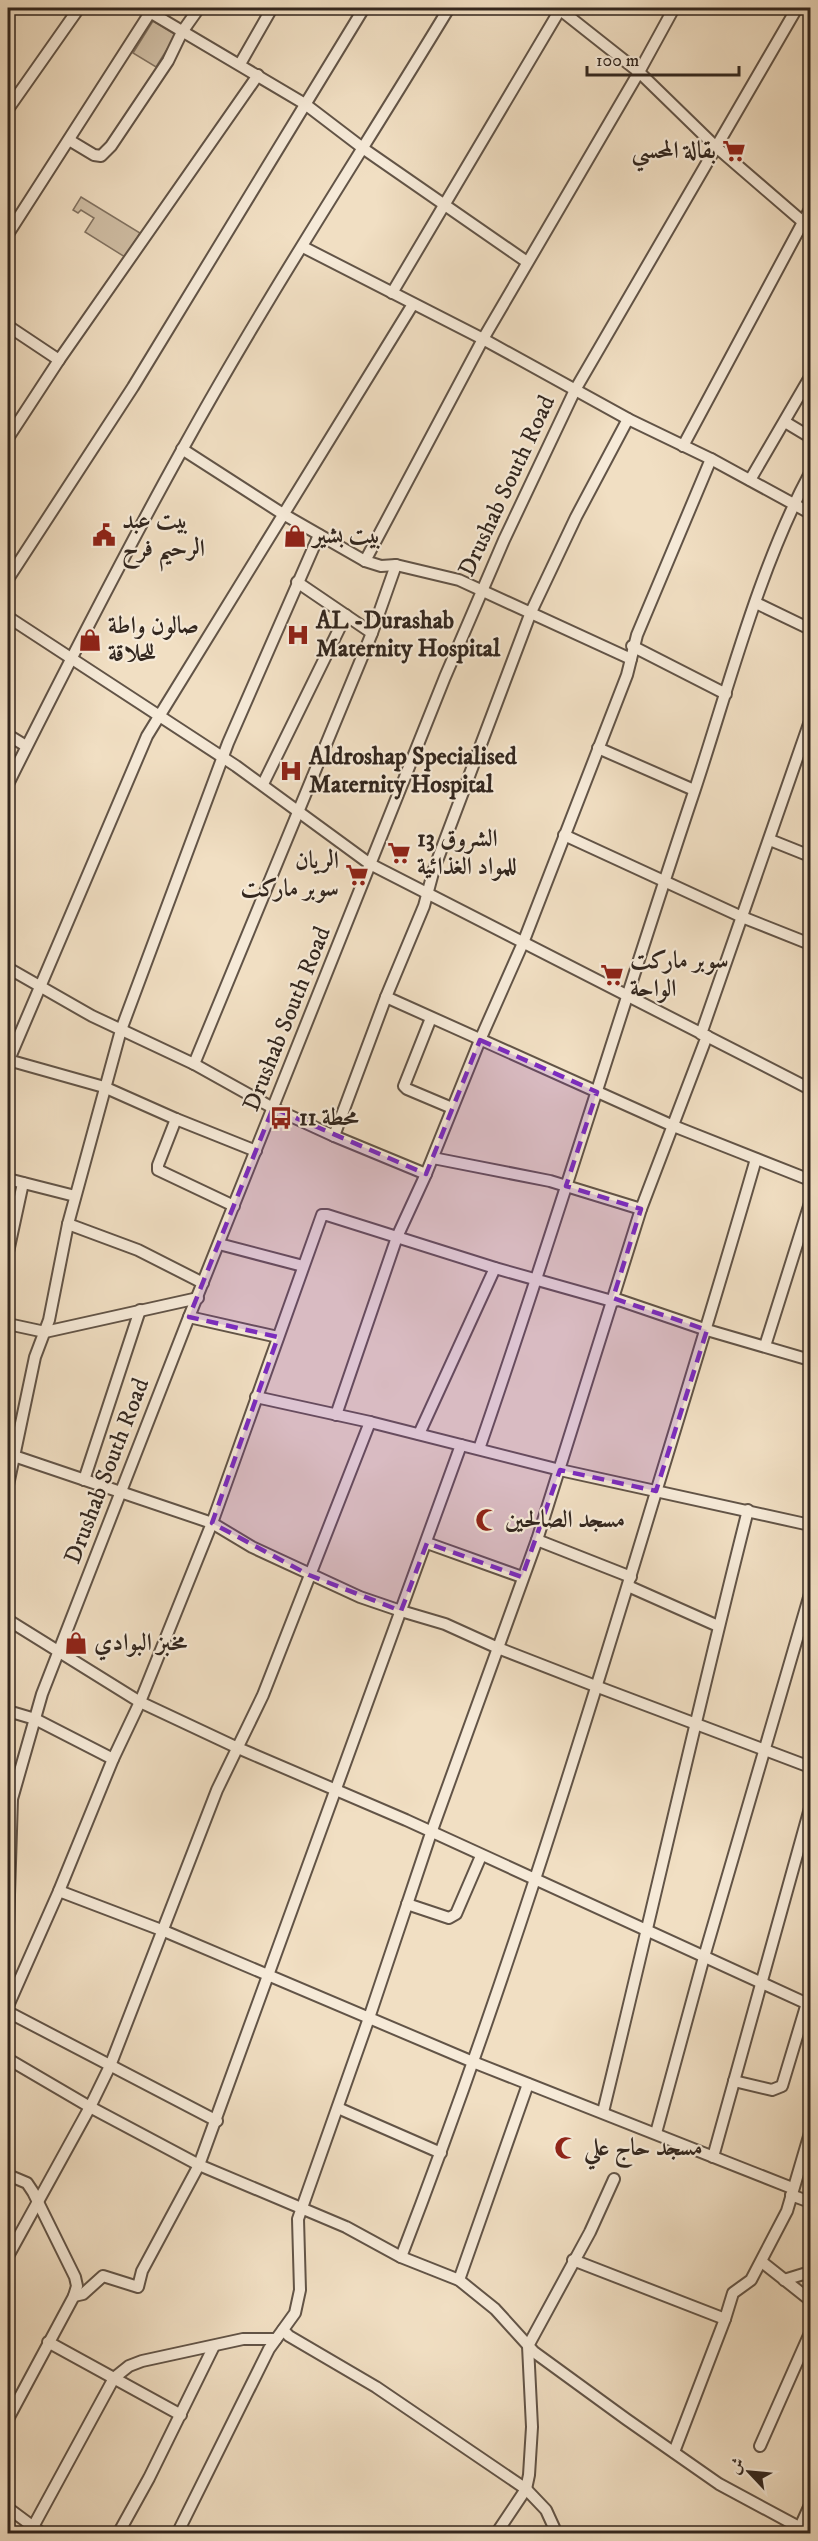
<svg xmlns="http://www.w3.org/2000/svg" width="818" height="2541" font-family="'IM FELL DW Pica',Amiri,serif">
<rect width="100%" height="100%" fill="#f1dfc3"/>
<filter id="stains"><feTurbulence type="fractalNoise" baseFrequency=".00333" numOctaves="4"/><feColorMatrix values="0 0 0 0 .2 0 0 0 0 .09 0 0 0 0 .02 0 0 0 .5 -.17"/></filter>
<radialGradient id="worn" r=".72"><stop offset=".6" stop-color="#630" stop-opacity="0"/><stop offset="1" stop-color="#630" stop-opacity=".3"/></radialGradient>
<g fill="#d1c0a7" stroke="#827362" stroke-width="1.5">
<path d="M 153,21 L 176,35 L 156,67 L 133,53 Z"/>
<path d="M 81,197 L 140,233 L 125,257 L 85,232 L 94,218 L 81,210 L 78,213 L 73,210 Z"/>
</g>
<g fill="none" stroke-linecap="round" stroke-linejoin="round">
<g stroke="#625447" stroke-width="14">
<g id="minor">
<path d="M 143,8 L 305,104 L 364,149 L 527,262"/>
<path d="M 558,8 L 639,72 L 715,146 L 810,228"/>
<path d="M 240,64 L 272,8"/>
<path d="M 8,109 L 79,8"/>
<path d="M 69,140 L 94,155 L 101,156 L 111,146 L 168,61 L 182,32 L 199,8"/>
<path d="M 8,234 L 153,8"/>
<path d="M 303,247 L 483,339 L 628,419 L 711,459 L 810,513"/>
<path d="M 392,293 L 561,8"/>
<path d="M 8,326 L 59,360"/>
<path d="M 785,422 L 810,437"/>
<path d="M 8,438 L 59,360 L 258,75"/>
<path d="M 683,446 L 810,209"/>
<path d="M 182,449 L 283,514 L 365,561 L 381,566 L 396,565 L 459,580 L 631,659"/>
<path d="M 750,480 L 810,377"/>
<path d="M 365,561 L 483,339 L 639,72 L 674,8"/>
<path d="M 8,579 L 133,387 L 364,8"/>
<path d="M 297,582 L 372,633"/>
<path d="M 756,603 L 810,629"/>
<path d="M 8,617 L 236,766 L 370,864 L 810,1089"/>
<path d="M 632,646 L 726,694"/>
<path d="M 8,735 L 26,746"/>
<path d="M 598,748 L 694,790"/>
<path d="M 8,784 C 64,672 121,560 182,450 C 265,299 360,155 449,8"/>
<path d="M 263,784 L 346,615"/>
<path d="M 564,835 L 742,917 L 810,944"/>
<path d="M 770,840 L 810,856"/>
<path d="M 8,968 L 92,1016 L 194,1064 L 273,1108 L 334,1136 L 426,1174"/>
<path d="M 386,997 L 671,1125 L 810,1180"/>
<path d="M 431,1018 L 404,1086 L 407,1089 L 452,1108"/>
<path d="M 701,1034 L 810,721"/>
<path d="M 8,1060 L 104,1087 L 176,1119 L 256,1151"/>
<path d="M 8,1062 L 147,736 L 413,304"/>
<path d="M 194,1064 L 372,633 L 396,565"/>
<path d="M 176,1119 L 158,1165 L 158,1170 L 234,1206"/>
<path d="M 334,1136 L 386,997 L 424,906 L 434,869 L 531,612 L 576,517 L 628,419"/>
<path d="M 433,1158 L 550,1181 L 641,1209"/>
<path d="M 8,1179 L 75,1196"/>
<path d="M 68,1224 L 138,1250 L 203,1283"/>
<path d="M 219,1244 L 303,1266"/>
<path d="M 8,1252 L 23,1183"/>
<path d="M 189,1317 L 278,1337"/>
<path d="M 8,1324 L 45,1332 L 198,1298"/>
<path d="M 765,1346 L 810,1203"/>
<path d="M 256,1397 L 370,1422 L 560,1470 L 810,1525"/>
<path d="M 336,1415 L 397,1237 L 426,1174 L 480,1040 L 523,943 L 627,675 L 637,635 L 711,459"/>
<path d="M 419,1434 L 495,1268"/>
<path d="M 479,1449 C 555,1230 621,1009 695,789 C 729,686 759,568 810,473"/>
<path d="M 14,1456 L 212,1523 L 252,1547 L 360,1597 L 401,1611 L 445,1624 L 498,1648 L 598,1687 L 810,1767"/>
<path d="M 84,1480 L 140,1310"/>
<path d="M 8,1485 L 35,1357 L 49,1320 L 68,1224 L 121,1030 L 228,743 L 319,535"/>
<path d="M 537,1540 L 631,1577"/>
<path d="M 427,1543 L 522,1577"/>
<path d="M 628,1586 L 718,1626"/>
<path d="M 8,1620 L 140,1702 L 238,1748 L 406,1820 L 810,2005"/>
<path d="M 8,1711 L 35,1719 L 113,1759"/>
<path d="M 59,1891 L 164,1931 L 473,2062 L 792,2188"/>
<path d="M 407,1904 L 449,1918 L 456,1914 L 481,1856"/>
<path d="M 8,1926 L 12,1799 L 42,1694 L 189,1317 L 445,677 L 504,540 L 575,390 L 797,8"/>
<path d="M 8,2006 L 59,1891 L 113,1759 L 140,1702 L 212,1523 L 322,1215 L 327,1215 L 495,1268 L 612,1301 L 619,1300 L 707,1330 L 810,1360"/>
<path d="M 8,2012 L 217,2121"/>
<path d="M 8,2059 L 90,2107 L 199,2165 L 346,2227 L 401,2257 L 459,2280 L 495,2309 L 534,2352 L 626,2419 L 719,2484 L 810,2533"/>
<path d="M 734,2081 L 772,2090 L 782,2086 L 807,2003"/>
<path d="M 338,2108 L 441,2153"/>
<path d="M 603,2112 C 652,1912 697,1711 748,1510"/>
<path d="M 656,2133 L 704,1957 L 810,1594"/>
<path d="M 713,2157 L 810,1808"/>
<path d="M 8,2175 L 27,2183 L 33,2192 L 75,2277 L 77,2286 L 74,2296 L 8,2419"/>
<path d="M 791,2195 L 810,2202"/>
<path d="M 8,2256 L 90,2107 L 110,2066 L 217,1790 L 263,1695 L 370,1422"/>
<path d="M 401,2257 C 498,2006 578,1750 656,1492 C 690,1381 724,1270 756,1159"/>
<path d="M 573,2260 L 725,2319"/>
<path d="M 762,2262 L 810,2300"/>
<path d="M 459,2280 L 528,2084"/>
<path d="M 784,2280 L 810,2272"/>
<path d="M 74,2296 L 83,2294 L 103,2276 L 138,2287 L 142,2271 L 199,2165 L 461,1445"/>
<path d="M 283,2330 L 289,2336 L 376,2387 L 526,2489 L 546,2510 L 557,2534"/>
<path d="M 48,2342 L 181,2415"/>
<path d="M 760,2446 L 810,2333"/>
<path d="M 674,2452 L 725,2319 L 733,2293 L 751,2280 L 787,2211 L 810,2133"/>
<path d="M 8,2508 L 43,2534"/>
<path d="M 34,2525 L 114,2378 L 129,2366 L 142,2361 L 243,2339 L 276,2339"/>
<path d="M 802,2531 L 800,2527 L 810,2505"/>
<path d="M 118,2534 L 149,2478 L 214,2346"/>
<path d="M 177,2534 L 269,2349 L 295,2313 L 300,2290 L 298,2219 L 369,2018 L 431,1833 L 537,1540 L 641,1209 L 707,1036"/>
<path d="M 496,2534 L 526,2489 L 529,2475 L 532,2427 L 528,2346 L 590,2232 L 614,2179"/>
</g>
</g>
<use href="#minor" stroke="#f6ead8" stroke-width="10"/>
</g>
<path fill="#7b2cbf" fill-opacity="0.2" stroke="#7b2cbf" stroke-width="4.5" stroke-dasharray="12 8" stroke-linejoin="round" d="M 480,1040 L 597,1092 L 566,1186 L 641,1209 L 613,1298 L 707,1330 L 656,1491 L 560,1470 L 522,1577 L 427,1543 L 401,1611 L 309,1575 L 212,1523 L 278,1337 L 189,1317 L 273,1108 L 426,1174 Z"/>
<defs>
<g id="supermarket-bare" transform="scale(1.8)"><path d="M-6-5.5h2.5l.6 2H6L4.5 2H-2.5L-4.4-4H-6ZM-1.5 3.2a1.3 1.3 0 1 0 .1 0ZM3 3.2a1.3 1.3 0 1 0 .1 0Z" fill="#8f2418" stroke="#f6ead8" stroke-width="2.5" paint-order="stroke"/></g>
<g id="civic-bare" transform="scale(1.8)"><path d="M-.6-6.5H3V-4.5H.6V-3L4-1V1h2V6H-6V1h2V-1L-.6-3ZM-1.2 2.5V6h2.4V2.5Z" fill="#8f2418" stroke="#f6ead8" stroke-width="2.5" paint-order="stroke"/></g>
<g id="shop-bare" transform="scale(1.8)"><path d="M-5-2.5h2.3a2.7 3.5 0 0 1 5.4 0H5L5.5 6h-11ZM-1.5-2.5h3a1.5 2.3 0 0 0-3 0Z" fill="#8f2418" stroke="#f6ead8" stroke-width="2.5" paint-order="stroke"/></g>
<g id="hospital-bare" transform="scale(1.8)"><path d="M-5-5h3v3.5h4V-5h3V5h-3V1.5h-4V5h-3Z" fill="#8f2418" stroke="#f6ead8" stroke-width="2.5" paint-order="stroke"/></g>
<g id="bus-bare" transform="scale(1.8)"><path d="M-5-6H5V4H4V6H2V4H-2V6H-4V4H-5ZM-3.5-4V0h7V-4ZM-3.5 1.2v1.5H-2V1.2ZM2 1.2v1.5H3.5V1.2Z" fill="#8f2418" stroke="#f6ead8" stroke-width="2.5" paint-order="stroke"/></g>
<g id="mosque-bare" transform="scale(1.8)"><path d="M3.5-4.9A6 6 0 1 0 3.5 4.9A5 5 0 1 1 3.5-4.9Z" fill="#8f2418" stroke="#f6ead8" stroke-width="2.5" paint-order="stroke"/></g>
</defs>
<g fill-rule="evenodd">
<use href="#supermarket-bare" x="734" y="151"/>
<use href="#civic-bare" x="104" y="535"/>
<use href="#shop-bare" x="295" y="536"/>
<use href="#hospital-bare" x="298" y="635"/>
<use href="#shop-bare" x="90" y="640"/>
<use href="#hospital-bare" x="291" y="771"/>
<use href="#supermarket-bare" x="399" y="853"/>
<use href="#supermarket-bare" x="357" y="875"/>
<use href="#supermarket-bare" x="612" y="975"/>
<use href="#bus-bare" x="281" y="1118"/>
<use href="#mosque-bare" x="487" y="1520"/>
<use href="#shop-bare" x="76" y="1643"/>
<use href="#mosque-bare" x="566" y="2148"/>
</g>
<g text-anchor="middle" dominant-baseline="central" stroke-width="4.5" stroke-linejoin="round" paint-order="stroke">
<g font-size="24" font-weight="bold" fill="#32261e" stroke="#f6ead8" text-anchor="start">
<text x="716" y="151" text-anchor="end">بقالة المحسي</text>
<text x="122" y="521">بيت عبد<tspan x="122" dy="28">الرحيم فرح</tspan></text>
<text x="313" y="536">بيت بشير</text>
<text x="316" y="621">AL -Durashab<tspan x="316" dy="28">Maternity Hospital</tspan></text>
<text x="108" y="626">صالون واطة<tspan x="108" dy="28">للحلاقة</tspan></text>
<text x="309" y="757">Aldroshap Specialised<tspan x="309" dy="28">Maternity Hospital</tspan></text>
<text x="417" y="839">الشروق 13<tspan x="417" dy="28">للمواد الغذائية</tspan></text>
<text x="339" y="861" text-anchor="end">الريان<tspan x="339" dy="28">سوبر ماركت</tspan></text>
<text x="630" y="961">سوبر ماركت<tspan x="630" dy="28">الواحة</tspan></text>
<text x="299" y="1118">محطة 11</text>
<text x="505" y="1520">مسجد الصالحين</text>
<text x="94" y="1643">مخبز البوادي</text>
<text x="584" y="2148">مسجد حاج علي</text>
</g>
<g font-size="24" fill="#32261e" stroke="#f6ead8">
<text transform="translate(507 486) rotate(-65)">Drushab South Road</text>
<text transform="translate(287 1019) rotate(-68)">Drushab South Road</text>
<text transform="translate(107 1471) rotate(-69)">Drushab South Road</text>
</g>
</g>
<rect width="818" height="2541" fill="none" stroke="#f1dfc3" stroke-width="30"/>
<rect x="9" y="9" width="800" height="2523" fill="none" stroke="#32261e" stroke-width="3"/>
<rect x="15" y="15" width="788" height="2511" fill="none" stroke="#32261e" stroke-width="1.5"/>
<g transform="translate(749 2472) rotate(296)" stroke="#f6ead8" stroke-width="4.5" paint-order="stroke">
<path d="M0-4.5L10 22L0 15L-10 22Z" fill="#32261e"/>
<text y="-9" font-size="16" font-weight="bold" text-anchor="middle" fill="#32261e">ش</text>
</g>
<path d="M587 66v9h152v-9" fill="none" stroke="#32261e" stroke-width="3"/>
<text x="596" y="66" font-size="18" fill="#32261e" stroke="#f6ead8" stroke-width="4.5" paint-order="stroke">100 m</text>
<rect width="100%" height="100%" filter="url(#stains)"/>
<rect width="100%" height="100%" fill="url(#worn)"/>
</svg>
